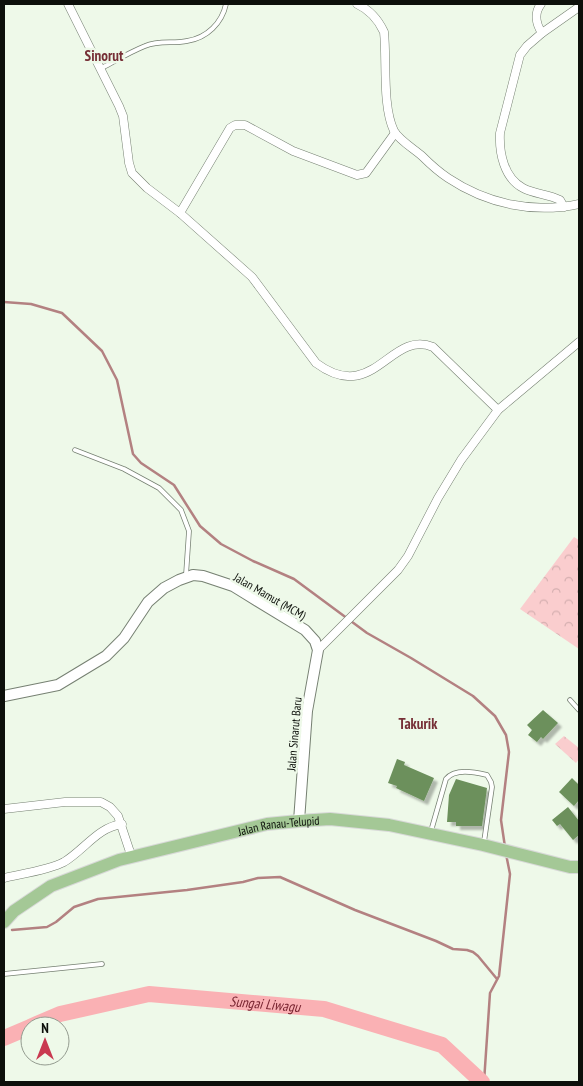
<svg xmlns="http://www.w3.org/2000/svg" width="583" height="1086" font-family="'PT Sans Narrow',sans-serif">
<defs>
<pattern id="park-crowns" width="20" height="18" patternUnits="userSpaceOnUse" patternTransform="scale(1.25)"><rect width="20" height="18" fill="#facdce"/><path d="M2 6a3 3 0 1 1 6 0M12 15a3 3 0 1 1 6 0" fill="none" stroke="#d5afb0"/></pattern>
<filter id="shadow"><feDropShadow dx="4" dy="4" stdDeviation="1" flood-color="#0004"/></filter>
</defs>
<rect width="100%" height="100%" fill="#eef9e9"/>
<g fill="url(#park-crowns)">
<path d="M 574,537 L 579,540 L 579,649 L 520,609 Z"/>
<path d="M 564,736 L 579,748 L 579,759 L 576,763 L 555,744 Z"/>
</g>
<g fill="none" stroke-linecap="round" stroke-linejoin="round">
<g stroke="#b38181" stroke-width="2.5">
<path d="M 4,302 L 31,304 L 62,313 L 102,351 L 117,380 L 133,454 L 141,463 L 174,485 L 200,526 L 221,544 L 253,561 L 294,579 L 367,633 L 411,658 L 473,696 L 495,716 L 506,735 L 509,752 L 501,820 L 505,847"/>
<path d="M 12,930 L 47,927 L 56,922 L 74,907 L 98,899 L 187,890 L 243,882 L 258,878 L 280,877 L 355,910 L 436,941 L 453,949 L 467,950 L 473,952 L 478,956 L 497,979"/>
<path d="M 484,1082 L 490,993 L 499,976 L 510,874 L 506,854"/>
</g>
<g stroke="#fab1b4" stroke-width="16">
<path id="s1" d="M 32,1026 L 60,1014 L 149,994 L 324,1009 L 442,1045 L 482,1082"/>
<path d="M 4,1038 L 30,1027"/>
</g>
</g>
<g fill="#6c905c" filter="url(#shadow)">
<path d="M 543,710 L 558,723 L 543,739 L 541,737 L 537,742 L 528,735 L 532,730 L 527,725 Z"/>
<path d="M 397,759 L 405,762 L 404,765 L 434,778 L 424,801 L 396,788 L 397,786 L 388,783 Z"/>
<path d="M 572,778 L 579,785 L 579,800 L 574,806 L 559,792 Z"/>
<path d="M 456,779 L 487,788 L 482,826 L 456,826 L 456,822 L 447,822 L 449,795 Z"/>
<path d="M 568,807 L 579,821 L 579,835 L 573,840 L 560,824 L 557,826 L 552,820 Z"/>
</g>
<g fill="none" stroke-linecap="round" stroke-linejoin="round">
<g stroke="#768072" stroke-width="5.5">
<g id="service">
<path d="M 100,69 C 115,61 130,52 145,46 C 159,40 173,44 187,41 C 207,38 222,23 226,4"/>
<path d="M 75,450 L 124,469 L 159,488 L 181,510 L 189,531 L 186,575"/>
<path d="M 570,700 L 579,710"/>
<path d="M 431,831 L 446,779 C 455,768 474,772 487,775 L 491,782 L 492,787 L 484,842"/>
<path d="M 4,974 L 102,964"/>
</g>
</g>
<g stroke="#768072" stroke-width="9">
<g id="minor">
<path d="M 68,4 L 119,106 L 123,116 L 129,163 L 132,173 L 147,188 L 180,213 L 252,277 L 316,363 C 374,406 390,329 433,347 L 498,410"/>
<path d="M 357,4 C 370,10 378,19 384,32 C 387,60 382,106 394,131 C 399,140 414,149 422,156 C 430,164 439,172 448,178 C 487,204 534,214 579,204"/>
<path d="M 541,4 C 534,13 536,24 542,33 L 527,46 L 520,55 L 500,133 C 499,153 504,178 523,188 C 534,194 548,194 560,200 L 564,207"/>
<path d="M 542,33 L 579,7"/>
<path d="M 180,213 L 230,128 L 235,125 L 245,125 L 293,151 L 357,175 L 366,173 L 395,133"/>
<path d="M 318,650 L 398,570 L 408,556 L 438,498 L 461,460 L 498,410 L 579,342"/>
<path d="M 4,809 L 65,802 L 101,802 L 110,807 L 118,816 L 132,858"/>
<path d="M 4,878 C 21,874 49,870 64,862 C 84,850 98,827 122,824"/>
</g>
</g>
<g stroke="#768072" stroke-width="12">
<path id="tertiary" d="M 4,696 L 58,685 L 106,656 L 124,638 L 148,602 L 164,588 L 179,580 L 193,575 L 203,576 L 233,586 L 246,594 L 305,630 L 315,641 L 318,650 L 307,711 L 299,821"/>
</g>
<g stroke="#d8d9d8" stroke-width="14">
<g id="trunk">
<path id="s2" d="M 4,922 L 14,911 L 51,886 L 119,860 L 267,824 L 299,821 L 330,819 L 389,825 L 483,845 L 570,867 L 579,867"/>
</g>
</g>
<use href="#service" stroke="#fff" stroke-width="4"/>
<use href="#minor" stroke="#fff" stroke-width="8"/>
<use href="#tertiary" stroke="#fff" stroke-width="10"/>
<use href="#trunk" stroke="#a4c896" stroke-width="12"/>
</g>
<g text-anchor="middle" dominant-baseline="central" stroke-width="5" stroke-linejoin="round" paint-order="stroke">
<g font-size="12" fill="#0d100b" stroke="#eef9e9">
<text transform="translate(270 596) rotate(30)">Jalan Mamut (MCM)</text>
<text transform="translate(294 734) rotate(-85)">Jalan Sinarut Baru</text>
<text stroke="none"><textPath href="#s2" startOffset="296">Jalan Ranau-Telupid</textPath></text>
</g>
<g font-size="14" font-style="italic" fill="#782430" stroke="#eef9e9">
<text stroke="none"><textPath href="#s1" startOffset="238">Sungai Liwagu</textPath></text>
</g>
<g font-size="15" font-weight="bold" fill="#762f36" stroke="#eef9e9">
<text x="104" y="55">Sinorut</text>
<text x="418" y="723">Takurik</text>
</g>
</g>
<rect width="583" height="1086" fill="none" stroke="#0d100b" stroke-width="10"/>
<g transform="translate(45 1041)"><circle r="24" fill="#eef9e9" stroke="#949c90"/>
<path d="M0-4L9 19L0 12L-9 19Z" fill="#c93950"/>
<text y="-8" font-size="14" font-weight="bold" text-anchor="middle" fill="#0d100b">N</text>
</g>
</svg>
